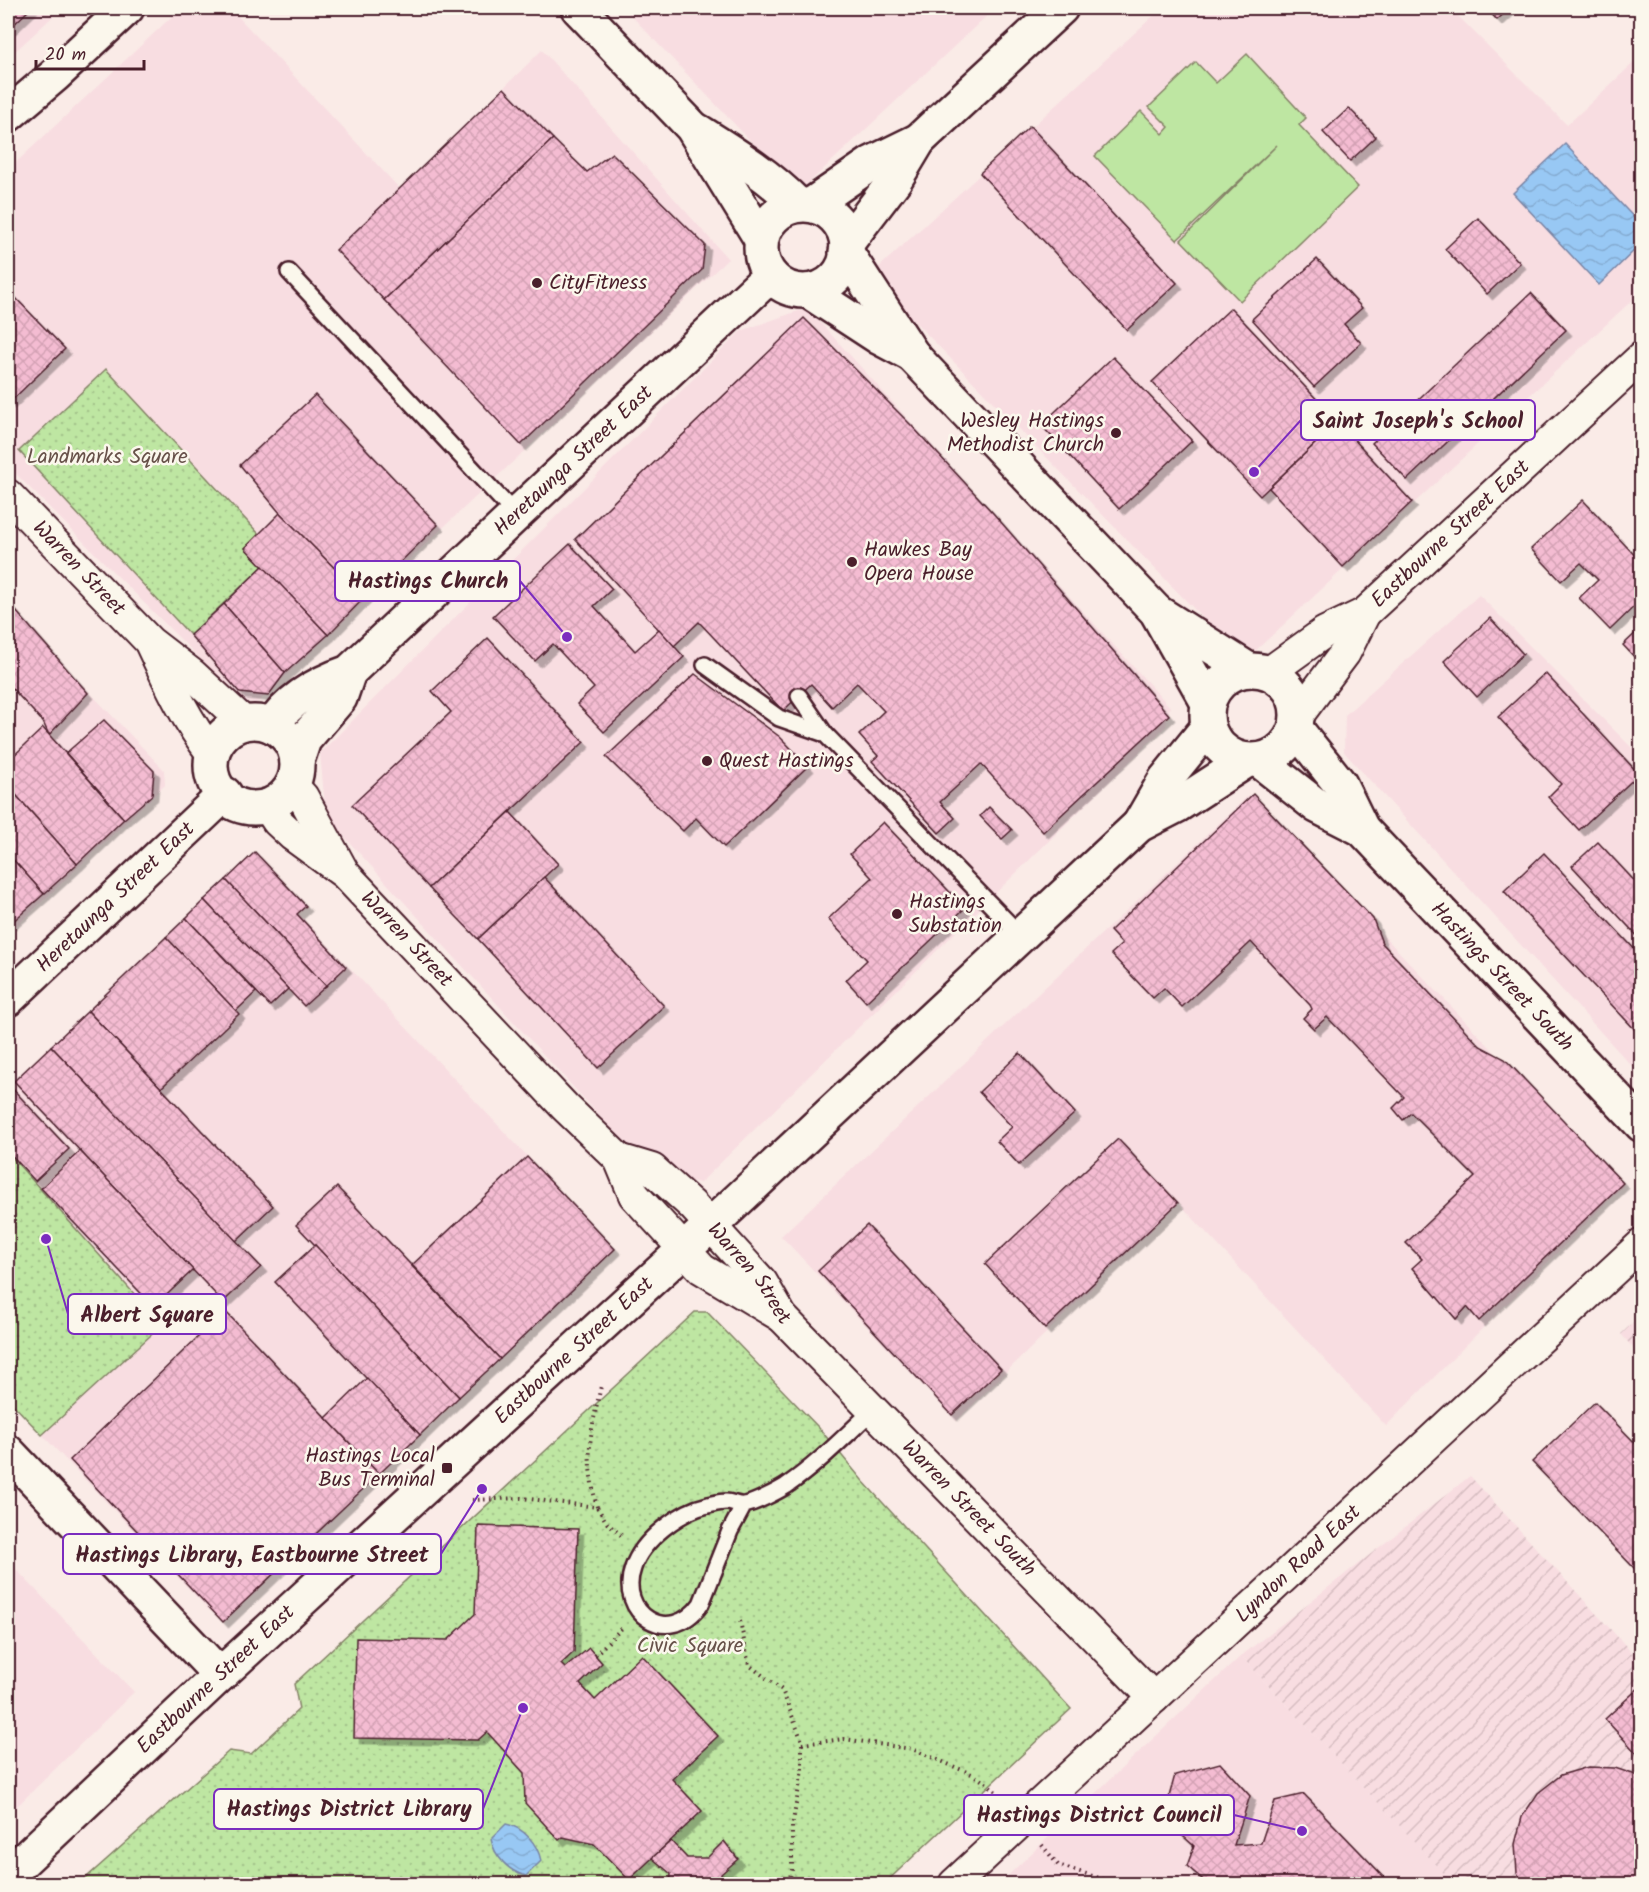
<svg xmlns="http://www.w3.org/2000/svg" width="1649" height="1892" font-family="Kalam,sans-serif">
<defs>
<pattern id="industrial-furrows" width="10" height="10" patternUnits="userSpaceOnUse" patternTransform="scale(1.5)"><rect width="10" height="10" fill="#f8dde1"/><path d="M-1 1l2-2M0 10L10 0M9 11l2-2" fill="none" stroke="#d6bdc1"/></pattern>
<pattern id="park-dots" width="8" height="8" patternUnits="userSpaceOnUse" patternTransform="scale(1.5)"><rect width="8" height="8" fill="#bee6a2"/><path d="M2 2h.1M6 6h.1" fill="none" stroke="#a5c58c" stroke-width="1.8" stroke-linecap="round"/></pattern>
<pattern id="water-waves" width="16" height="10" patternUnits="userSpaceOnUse" patternTransform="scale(1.5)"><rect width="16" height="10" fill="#98c8f4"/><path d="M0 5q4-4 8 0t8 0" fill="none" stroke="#84abd1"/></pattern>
<pattern id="building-cross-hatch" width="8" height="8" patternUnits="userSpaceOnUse" patternTransform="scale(1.5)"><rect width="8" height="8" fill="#f4bcd2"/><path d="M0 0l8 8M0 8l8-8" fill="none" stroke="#d3a1b4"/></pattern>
<filter id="shadow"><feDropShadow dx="5.5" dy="5.5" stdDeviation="0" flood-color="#0004"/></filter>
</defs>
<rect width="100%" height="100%" fill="#faebe7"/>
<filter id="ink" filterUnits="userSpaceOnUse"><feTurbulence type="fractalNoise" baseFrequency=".0167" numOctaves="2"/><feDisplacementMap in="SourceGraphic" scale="12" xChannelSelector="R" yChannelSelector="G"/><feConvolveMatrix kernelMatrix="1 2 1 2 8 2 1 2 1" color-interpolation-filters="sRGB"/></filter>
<g filter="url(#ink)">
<g fill="#f8dde1">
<path d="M 8,8 L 62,8 L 8,58 Z"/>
<path d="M 181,8 L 230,8 L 400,189 L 542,50 L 728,259 L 257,703 L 243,702 L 8,466 L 8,170 Z"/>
<path d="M 624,8 L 995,8 L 799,192 Z"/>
<path d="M 1162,8 L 1450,8 L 1567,125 L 1641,56 L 1641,292 L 1253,653 L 1237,653 L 879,285 L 877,269 Z"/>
<path d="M 807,308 L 1170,707 L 1166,726 L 700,1183 L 651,1172 L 339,831 L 325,806 L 320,753 L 741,331 Z"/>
<path d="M 1479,595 L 1641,757 L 1641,1076 L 1344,752 L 1345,715 Z"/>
<path d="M 8,607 L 164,770 L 165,785 L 8,934 Z"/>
<path d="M 1249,795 L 1623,1186 L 1386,1426 L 1179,1203 L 956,1421 L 781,1236 Z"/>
<path d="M 247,859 L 615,1249 L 231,1614 L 210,1611 L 8,1399 L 8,1085 Z"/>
<path d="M 8,1561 L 134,1692 L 8,1815 Z"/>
<path d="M 1241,1656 L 1455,1884 L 999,1884 Z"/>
</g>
<g fill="url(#industrial-furrows)">
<path d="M 1641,1315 L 1641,1357 L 1621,1334 Z"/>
<path d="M 1470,1476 L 1636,1657 L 1641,1652 L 1641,1884 L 1454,1884 L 1241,1656 Z"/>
</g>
<path fill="#bee6a2" stroke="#848266" stroke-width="1.5" d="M 1247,54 L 1306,118 L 1299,125 L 1358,187 L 1240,301 L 1181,240 L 1277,145 L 1177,240 L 1095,156 L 1141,111 L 1163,134 L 1169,127 L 1149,107 L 1196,62 L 1216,83 Z"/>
<g fill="url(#park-dots)" stroke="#848266" stroke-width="1.5">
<path d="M 106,369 L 259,534 L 245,548 L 263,566 L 190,635 L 19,451 Z"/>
<path d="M 8,1153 L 162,1325 L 42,1435 L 8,1399 Z"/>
<path d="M 695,1312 L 707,1312 L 819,1428 L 862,1480 L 1071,1709 L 884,1884 L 79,1884 L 229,1751 L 251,1754 L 299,1709 L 294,1684 Z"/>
</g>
<g fill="url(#water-waves)" stroke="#7984a4" stroke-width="1.5">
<path d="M 1565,144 L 1641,225 L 1641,244 L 1599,285 L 1513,193 Z"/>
<path d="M 506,1824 C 523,1827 538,1844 541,1861 L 526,1876 C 509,1872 494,1856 491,1839 Z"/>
</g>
<g fill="url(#building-cross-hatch)" stroke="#4a1f2b" stroke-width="1.5" filter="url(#shadow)">
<path d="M 8,8 L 31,8 L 8,30 Z"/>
<path d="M 1486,8 L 1510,8 L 1497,20 Z"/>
<path d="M 504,88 L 553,139 L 384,300 L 336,250 Z"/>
<path d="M 1349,108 L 1376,137 L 1350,161 L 1323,132 Z"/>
<path d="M 1030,126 L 1177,283 L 1127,330 L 980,173 Z"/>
<path d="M 553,139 L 587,172 L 612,153 L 705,245 L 702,270 L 521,445 L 384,300 Z"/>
<path d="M 1478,218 L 1520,263 L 1487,294 L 1445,249 Z"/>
<path d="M 1317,259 L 1362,308 L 1344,324 L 1361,343 L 1314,387 L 1252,319 Z"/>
<path d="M 8,290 L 65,349 L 9,403 L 8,401 Z"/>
<path d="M 1531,293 L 1566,330 L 1407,480 L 1372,443 Z"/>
<path d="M 1231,308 L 1338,422 L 1260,496 L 1152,382 Z"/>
<path d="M 804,318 L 910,424 L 993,513 L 1169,715 L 1043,832 L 981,764 L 940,802 L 955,818 L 939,833 L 872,761 L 878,756 L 859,735 L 884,711 L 857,683 L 832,707 L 811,684 L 783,711 L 699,622 L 674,646 L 575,539 Z"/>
<path d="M 1113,357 L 1192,441 L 1119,509 L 1041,425 Z"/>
<path d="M 315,395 L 438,525 L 364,598 L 280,513 L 240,465 Z"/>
<path d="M 1338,422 L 1412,502 L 1343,567 L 1269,488 Z"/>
<path d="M 1583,500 L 1642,563 L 1642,599 L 1610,630 L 1579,598 L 1598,580 L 1581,563 L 1561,581 L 1531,549 Z"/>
<path d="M 280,513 L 364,598 L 328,635 L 245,548 Z"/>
<path d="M 570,544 L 612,589 L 594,606 L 635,651 L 659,629 L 684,657 L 604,732 L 577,704 L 594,688 L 553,644 L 535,661 L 493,616 Z"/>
<path d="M 263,566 L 328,635 L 285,673 L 224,604 Z"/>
<path d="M 8,602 L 88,693 L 49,735 L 43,722 L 8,684 Z"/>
<path d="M 224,604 L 285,673 L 268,696 L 240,693 L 190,635 Z"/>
<path d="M 1490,618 L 1523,654 L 1477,697 L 1444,661 Z"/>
<path d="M 1642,627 L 1642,665 L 1623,645 Z"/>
<path d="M 488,638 L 584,742 L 429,888 L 352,805 L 451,712 L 432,691 Z"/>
<path d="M 1545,673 L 1639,774 L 1579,830 L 1548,797 L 1561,784 L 1498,717 Z"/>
<path d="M 695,674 L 780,737 L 808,766 L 724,847 L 696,818 L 683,831 L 606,757 Z"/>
<path d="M 104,720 L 154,771 L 152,795 L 124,819 L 66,753 Z"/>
<path d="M 43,728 L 124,819 L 77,864 L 8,786 L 8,761 Z"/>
<path d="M 8,786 L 77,864 L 44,894 L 8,854 Z"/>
<path d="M 1253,794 L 1373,919 L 1382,943 L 1480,1046 L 1505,1059 L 1623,1183 L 1479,1321 L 1467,1307 L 1456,1319 L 1412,1268 L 1422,1259 L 1406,1243 L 1475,1177 L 1411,1113 L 1403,1120 L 1393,1108 L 1404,1097 L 1327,1017 L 1314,1029 L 1303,1018 L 1312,1009 L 1310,1005 L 1251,942 L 1182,1007 L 1164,988 L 1153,998 L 1111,954 L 1122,944 L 1110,931 Z"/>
<path d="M 989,807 L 1012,830 L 1002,839 L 980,816 Z"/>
<path d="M 510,812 L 558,864 L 478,939 L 429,888 Z"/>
<path d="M 883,822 L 965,908 L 866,1002 L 846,980 L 867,960 L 828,919 L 872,878 L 850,854 Z"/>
<path d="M 1598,842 L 1642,889 L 1642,941 L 1572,866 Z"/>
<path d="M 255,852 L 306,906 L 297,914 L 346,967 L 326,986 L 226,880 Z"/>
<path d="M 1544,853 L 1642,957 L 1642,1037 L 1504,891 Z"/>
<path d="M 8,854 L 44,894 L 11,923 L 8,920 Z"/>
<path d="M 544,877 L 664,1006 L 598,1068 L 478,939 Z"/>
<path d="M 226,880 L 326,986 L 304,1006 L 204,900 Z"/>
<path d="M 204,900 L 288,989 L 270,1006 L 186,918 Z"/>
<path d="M 186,918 L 256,992 L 236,1011 L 166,937 Z"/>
<path d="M 166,937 L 239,1014 L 161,1088 L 88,1011 Z"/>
<path d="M 88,1011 L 273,1206 L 236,1241 L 51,1046 Z"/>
<path d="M 51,1046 L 261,1267 L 223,1302 L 14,1081 Z"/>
<path d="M 1020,1053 L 1075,1113 L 1019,1165 L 997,1141 L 1012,1127 L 979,1092 Z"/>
<path d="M 8,1084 L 69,1149 L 35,1181 L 8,1151 Z"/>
<path d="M 1118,1139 L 1178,1203 L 1045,1329 L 985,1264 Z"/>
<path d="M 80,1151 L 193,1270 L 154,1307 L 41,1188 Z"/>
<path d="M 527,1157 L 615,1249 L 500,1359 L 412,1265 Z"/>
<path d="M 337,1187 L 500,1359 L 459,1397 L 296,1225 Z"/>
<path d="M 867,1225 L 1001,1369 L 952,1415 L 818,1271 Z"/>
<path d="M 315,1245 L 459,1397 L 420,1435 L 275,1282 Z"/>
<path d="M 225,1311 L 379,1474 L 223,1622 L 70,1460 Z"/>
<path d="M 367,1378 L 420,1435 L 379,1474 L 326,1418 Z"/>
<path d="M 1595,1402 L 1642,1450 L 1642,1564 L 1635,1569 L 1532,1462 Z"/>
<path d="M 478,1526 L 578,1529 L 574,1652 L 561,1664 L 565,1668 L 589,1648 L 602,1663 L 580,1684 L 595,1700 L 642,1655 L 718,1736 L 672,1779 L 702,1811 L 629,1880 L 594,1844 L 563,1837 L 559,1840 L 525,1803 L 524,1773 L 487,1732 L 478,1740 L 354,1738 L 356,1638 L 448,1640 L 475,1614 Z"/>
<path d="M 1642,1685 L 1642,1759 L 1605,1719 Z"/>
<path d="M 1220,1763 L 1250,1796 L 1234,1845 L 1261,1843 L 1275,1801 L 1304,1794 L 1384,1877 L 1381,1884 L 1208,1884 L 1187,1866 L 1194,1846 L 1163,1818 L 1175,1775 Z"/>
<path d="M 1588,1767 L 1615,1768 L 1642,1777 L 1642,1884 L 1522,1884 L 1517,1873 L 1515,1844 L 1522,1817 L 1538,1793 L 1561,1775 Z"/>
<path d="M 671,1841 L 687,1858 L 707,1858 L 724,1841 L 738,1859 L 721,1874 L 721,1884 L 670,1884 L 671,1874 L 652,1858 Z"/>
</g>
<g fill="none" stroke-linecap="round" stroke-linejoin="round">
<g stroke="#4a1f2b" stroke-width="20">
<g id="service">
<path d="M 289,272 L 514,513"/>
<path d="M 705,665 L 779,718 L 825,734 L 1021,936"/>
<path d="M 799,696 L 825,734"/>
<path d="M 744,1505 L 730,1531 L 701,1604 C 668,1649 617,1612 633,1568 C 642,1540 680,1511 708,1505 C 713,1504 720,1502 726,1502 C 732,1502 738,1506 744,1505 C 753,1504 778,1491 786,1486 C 817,1465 845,1436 872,1411"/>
</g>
</g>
<g stroke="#4a1f2b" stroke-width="34">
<g id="minor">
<path id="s1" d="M 8,495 L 150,642 L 193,675 L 245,723"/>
<path d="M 151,645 C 169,683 186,720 212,754"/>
<path id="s2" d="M 1268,673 L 1325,632 L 1365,613 L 1642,357"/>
<path d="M 1297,717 L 1345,653 L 1365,613"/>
<path d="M 292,785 L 303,797 L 342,869"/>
<path id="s3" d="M 267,806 L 277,821 L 293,836 L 345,874 L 565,1107 L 619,1159 L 634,1195 L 702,1269 L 782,1317"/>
<path id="s4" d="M 619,1159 L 652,1169 L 692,1205 L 762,1282 L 782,1317 L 1154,1698"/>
<path id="s5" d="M 954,1884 L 1642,1244"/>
</g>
</g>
<g stroke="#4a1f2b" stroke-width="38">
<g id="tertiary">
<path d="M 8,115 L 54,76 L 127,8"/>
<circle cx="254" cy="765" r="43"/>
<path id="s6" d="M 272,726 C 289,699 320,682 349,672 L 759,286 L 772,277"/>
<path d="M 297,761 L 304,740 L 340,698 L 349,672"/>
<path d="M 1139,825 L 1165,780 L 1208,727"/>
<path id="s7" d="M 8,999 L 225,794"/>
<path id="s8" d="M 220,1675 L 711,1225 L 1139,825 L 1178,805 L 1246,761"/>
</g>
</g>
<g stroke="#4a1f2b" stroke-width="38">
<g id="secondary">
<path d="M 578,8 L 692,127 L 761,239"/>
<path d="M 698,131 C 733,153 769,175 798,205"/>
<path d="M 811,205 L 872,163 L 919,140 L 1061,8"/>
<circle cx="804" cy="248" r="43"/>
<path d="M 847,243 L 895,180 L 919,140"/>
<path d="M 846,252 L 914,357 L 1156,611 L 1208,703"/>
<path d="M 808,291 L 880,338 L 914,356"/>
<path d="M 1157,612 L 1249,670"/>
<circle cx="1252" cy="715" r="45"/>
<path id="s9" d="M 1296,729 L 1340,784 L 1362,829 L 1642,1125"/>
<path d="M 1260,761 L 1317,806 L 1362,829"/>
<path d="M 8,1452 L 220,1675 L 8,1875"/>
</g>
</g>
<g stroke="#4a1f2b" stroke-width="4" stroke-dasharray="1.5 4.5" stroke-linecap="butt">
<path d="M 472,1500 L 521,1498 L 597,1507 L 607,1523 L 623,1537"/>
<path d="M 597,1507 C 584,1455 590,1436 601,1386"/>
<path d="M 740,1621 L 749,1665 L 782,1690 L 802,1741 L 802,1770 L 792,1827 L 792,1870 L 788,1884"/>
<path d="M 595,1655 L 622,1628"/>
<path d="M 802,1744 L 844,1739 L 912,1749 L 974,1775 L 989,1785 L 1000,1796"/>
<path d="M 1042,1845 L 1058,1865 L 1118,1884"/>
</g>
<use href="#service" stroke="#fbf7ec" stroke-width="15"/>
<use href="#minor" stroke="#fbf7ec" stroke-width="30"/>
<use href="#tertiary" stroke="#fbf7ec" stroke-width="33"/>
<use href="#secondary" stroke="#fbf7ec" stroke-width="33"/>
</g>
</g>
<g fill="#4a1f2b" stroke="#fbf7ec" stroke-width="2">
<circle cx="537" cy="283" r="6"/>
<circle cx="1116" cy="433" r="6"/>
<circle cx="852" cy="562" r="6"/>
<circle cx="707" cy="761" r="6"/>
<circle cx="897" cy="914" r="6"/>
<rect x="441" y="1462" width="12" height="12" rx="3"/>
</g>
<g text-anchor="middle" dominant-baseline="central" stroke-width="5" stroke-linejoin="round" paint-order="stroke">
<g font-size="21" fill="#4a1f2b" stroke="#fbf7ec" text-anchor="start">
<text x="549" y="283">CityFitness</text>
<text x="1104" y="421" text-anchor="end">Wesley Hastings<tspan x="1104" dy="24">Methodist Church</tspan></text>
<text x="864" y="550">Hawkes Bay<tspan x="864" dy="24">Opera House</tspan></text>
<text x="719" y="761">Quest Hastings</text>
<text x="909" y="902">Hastings<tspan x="909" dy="24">Substation</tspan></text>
<text x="435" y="1456" text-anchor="end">Hastings Local<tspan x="435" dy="24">Bus Terminal</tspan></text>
</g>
<g font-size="21" fill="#675149" stroke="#fbf7ec">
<text x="107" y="457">Landmarks Square</text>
<text x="690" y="1646">Civic Square</text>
</g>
<g font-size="21" fill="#4a1f2b" stroke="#fbf7ec">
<text stroke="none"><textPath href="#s6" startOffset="404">Heretaunga Street East</textPath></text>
<text stroke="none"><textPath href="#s2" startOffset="231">Eastbourne Street East</textPath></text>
<text stroke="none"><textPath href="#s1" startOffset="102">Warren Street</textPath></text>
<text stroke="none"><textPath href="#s7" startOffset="148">Heretaunga Street East</textPath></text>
<text stroke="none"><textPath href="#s3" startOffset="194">Warren Street</textPath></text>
<text stroke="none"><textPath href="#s9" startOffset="324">Hastings Street South</textPath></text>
<text stroke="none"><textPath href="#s4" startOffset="178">Warren Street</textPath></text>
<text stroke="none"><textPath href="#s8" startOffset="480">Eastbourne Street East</textPath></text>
<text stroke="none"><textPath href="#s4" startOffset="500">Warren Street South</textPath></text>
<text stroke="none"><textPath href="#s5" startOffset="470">Lyndon Road East</textPath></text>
<text transform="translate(216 1680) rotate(-43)">Eastbourne Street East</text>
</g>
</g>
<path fill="none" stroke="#7b2cbf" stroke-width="2" d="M1254 472L1301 420M567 637L520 581M46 1239L68 1314M482 1489L441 1554M523 1708L483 1809M1302 1831L1234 1815"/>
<g fill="#7b2cbf" stroke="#fbf7ec" stroke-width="2">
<circle cx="1254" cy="472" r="6"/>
<circle cx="567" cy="637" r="6"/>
<circle cx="46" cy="1239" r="6"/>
<circle cx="482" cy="1489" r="6"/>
<circle cx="523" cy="1708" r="6"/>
<circle cx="1302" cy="1831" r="6"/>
</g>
<g fill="#fbf7ec" stroke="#7b2cbf" stroke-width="2">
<rect x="1301" y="400" width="234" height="40" rx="6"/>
<rect x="335" y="561" width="185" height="40" rx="6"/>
<rect x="68" y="1294" width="158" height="40" rx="6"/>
<rect x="63" y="1534" width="378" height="40" rx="6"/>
<rect x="214" y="1789" width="269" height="40" rx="6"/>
<rect x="964" y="1795" width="270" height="40" rx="6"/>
</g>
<g font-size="22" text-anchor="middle" font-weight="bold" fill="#4a1f2b">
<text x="1418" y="428">Saint Joseph's School</text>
<text x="428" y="588">Hastings Church</text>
<text x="147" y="1322">Albert Square</text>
<text x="252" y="1562">Hastings Library, Eastbourne Street</text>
<text x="349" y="1816">Hastings District Library</text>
<text x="1099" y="1822">Hastings District Council</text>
</g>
<rect width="1649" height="1892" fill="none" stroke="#fbf7ec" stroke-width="30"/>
<rect x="15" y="15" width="1619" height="1862" fill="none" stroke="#4a1f2b" stroke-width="2" filter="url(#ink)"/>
<path d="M36 60v9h108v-9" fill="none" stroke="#4a1f2b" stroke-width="3"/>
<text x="45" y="60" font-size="18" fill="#4a1f2b" stroke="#fbf7ec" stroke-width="4.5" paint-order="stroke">20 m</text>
</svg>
